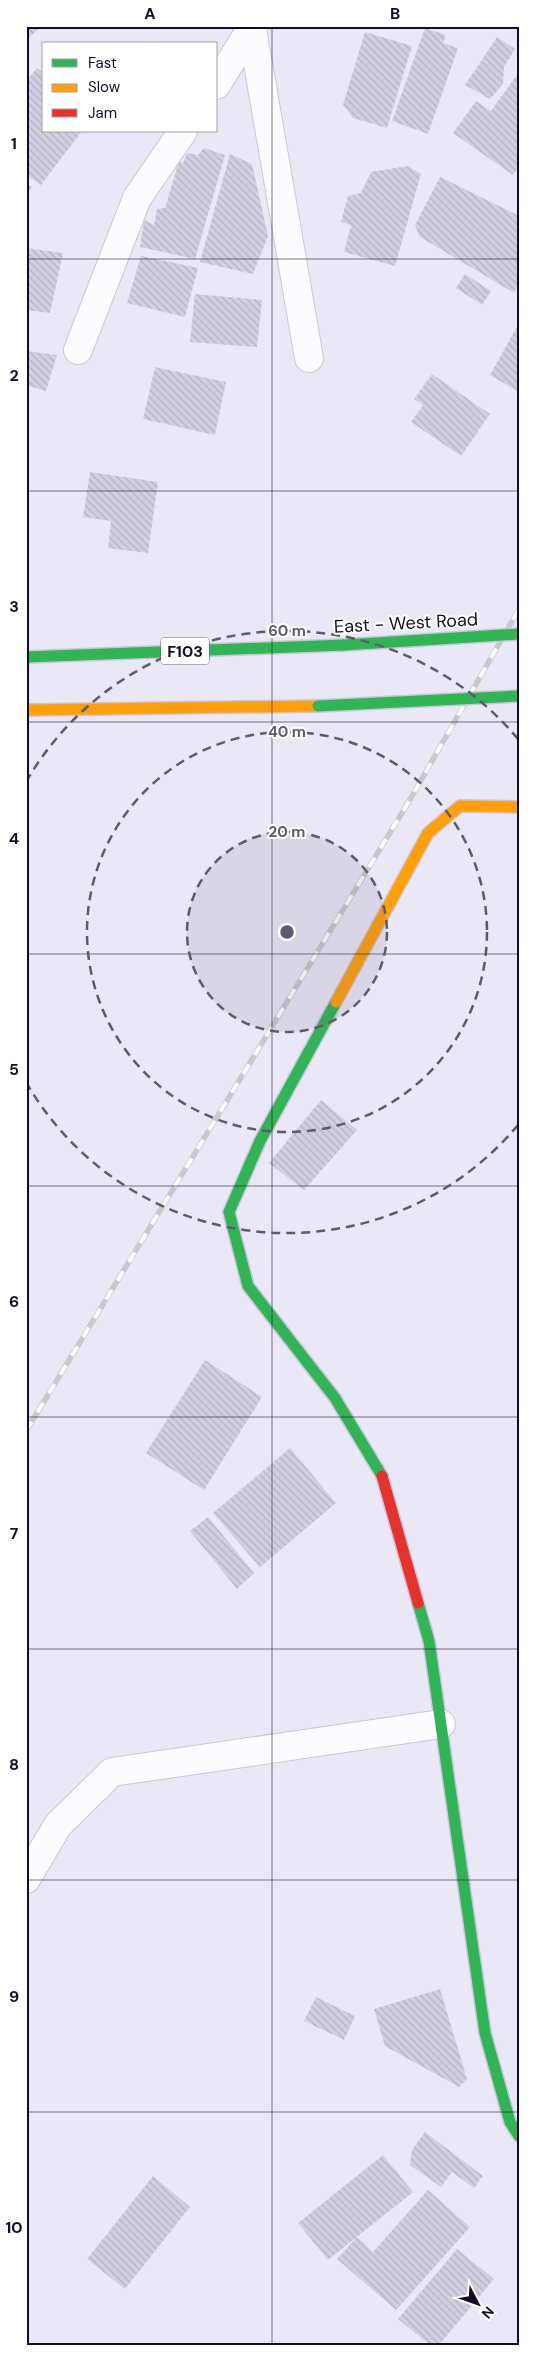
<svg xmlns="http://www.w3.org/2000/svg" width="545" height="2371" font-family="'DM Sans',sans-serif">
<defs>
<pattern id="building-back-hatch" width="6" height="6" patternUnits="userSpaceOnUse" patternTransform="scale(1.25)"><rect width="6" height="6" fill="#d2cfe2"/><path d="M-1 5l2 2M0 0l6 6M5-1l2 2" fill="none" stroke="#b3b1c2"/></pattern>
</defs>
<rect width="100%" height="100%" fill="#eae8f7"/>
<g fill="url(#building-back-hatch)">
<path d="M 26,26 L 42,26 L 26,40 Z"/>
<path d="M 425,28 L 446,35 L 443,43 L 458,48 L 428,134 L 392,121 Z"/>
<path d="M 365,32 L 412,46 L 387,128 L 353,118 L 343,105 Z"/>
<path d="M 497,37 L 515,49 L 504,67 L 503,84 L 490,99 L 465,85 Z"/>
<path d="M 37,68 L 44,73 L 44,131 L 82,131 L 41,185 L 26,175 L 26,82 Z"/>
<path d="M 519,72 L 519,166 L 513,175 L 453,133 L 476,101 L 491,111 Z"/>
<path d="M 204,148 L 225,155 L 195,259 L 140,247 L 144,220 L 154,225 L 157,209 L 165,208 L 179,161 L 183,163 L 187,153 L 198,155 Z"/>
<path d="M 230,154 L 252,164 L 268,236 L 253,274 L 200,262 Z"/>
<path d="M 408,166 L 421,174 L 395,266 L 344,252 L 351,225 L 341,222 L 348,196 L 361,193 L 371,172 Z"/>
<path d="M 440,177 L 519,216 L 519,282 L 514,293 L 420,237 L 415,225 Z"/>
<path d="M 26,184 L 32,187 L 26,196 Z"/>
<path d="M 26,248 L 63,253 L 50,313 L 26,310 Z"/>
<path d="M 141,256 L 198,268 L 185,317 L 127,303 Z"/>
<path d="M 465,274 L 491,291 L 482,305 L 456,288 Z"/>
<path d="M 195,294 L 262,300 L 257,347 L 190,342 Z"/>
<path d="M 519,323 L 519,392 L 490,375 Z"/>
<path d="M 26,351 L 57,355 L 46,391 L 29,386 L 27,401 Z"/>
<path d="M 155,367 L 226,382 L 215,435 L 143,419 Z"/>
<path d="M 432,374 L 490,414 L 461,456 L 411,422 L 423,405 L 414,399 Z"/>
<path d="M 90,472 L 158,482 L 148,553 L 108,548 L 111,521 L 83,517 Z"/>
<path d="M 321,1100 L 357,1130 L 304,1190 L 269,1163 Z"/>
<path d="M 205,1360 L 262,1397 L 204,1490 L 146,1453 Z"/>
<path d="M 290,1448 L 336,1503 L 260,1567 L 213,1513 Z"/>
<path d="M 208,1517 L 254,1573 L 237,1589 L 190,1531 Z"/>
<path d="M 440,1989 L 467,2079 L 459,2087 L 385,2046 L 374,2009 Z"/>
<path d="M 316,1997 L 355,2016 L 344,2040 L 304,2021 Z"/>
<path d="M 425,2132 L 483,2176 L 474,2188 L 452,2172 L 441,2187 L 410,2165 L 412,2150 Z"/>
<path d="M 383,2155 L 413,2192 L 328,2260 L 298,2223 Z"/>
<path d="M 153,2176 L 190,2207 L 125,2289 L 87,2259 Z"/>
<path d="M 428,2190 L 470,2227 L 396,2310 L 337,2259 L 357,2237 L 373,2252 Z"/>
<path d="M 457,2249 L 494,2279 L 439,2345 L 430,2345 L 398,2319 Z"/>
</g>
<g fill="none" stroke-linecap="round" stroke-linejoin="round">
<g stroke="#c9c6d9" stroke-width="30">
<g id="street">
<path d="M 252,29 L 309,358"/>
<path d="M 216,85 L 253,26"/>
<path d="M 78,350 L 137,198 L 183,131"/>
<path d="M 26,1879 L 58,1825 L 112,1772 L 441,1724"/>
</g>
</g>
<g stroke="#c9c6d9" stroke-width="14">
<g id="fast">
<path d="M 26,657 L 344,645"/>
<path d="M 336,1002 L 260,1141 L 229,1212 L 248,1286 L 335,1398 L 382,1476"/>
<path d="M 418,1603 L 429,1641 L 485,2033 L 510,2122 L 519,2136"/>
</g>
</g>
<g stroke="#c9c6d9" stroke-width="14">
<g id="slow">
<path d="M 26,710 L 318,706"/>
<path d="M 336,1002 L 428,833 L 460,806 L 519,807"/>
</g>
</g>
<g stroke="#c9c6d9" stroke-width="14">
<path id="jam" d="M 382,1476 L 418,1603"/>
</g>
<use href="#street" stroke="#fcfcfe" stroke-width="28"/>
<use href="#fast" stroke="#30b455" stroke-width="11"/>
<use href="#slow" stroke="#ff9f0a" stroke-width="11"/>
<use href="#jam" stroke="#e5322d" stroke-width="11"/>
<g stroke="#c9c8cd" stroke-width="5.5">
<path id="rail" d="M 26,1431 L 408,803 L 519,609"/>
</g>
<use href="#rail" stroke="#fff" stroke-width="4" stroke-dasharray="11" stroke-linecap="butt"/>
<g stroke="#c9c6d9" stroke-width="14" stroke-linecap="butt">
<g id="fast-bridge">
<path d="M 344,645 L 519,634"/>
<path d="M 318,706 L 519,696"/>
</g>
</g>
<use href="#fast-bridge" stroke="#30b455" stroke-width="11"/>
</g>
<path fill="none" stroke="#120d24" stroke-width="1" stroke-opacity="0.55" d="M 272,26 L 272,2345M 26,259 L 519,259M 26,491 L 519,491M 26,722 L 519,722M 26,954 L 519,954M 26,1186 L 519,1186M 26,1417 L 519,1417M 26,1649 L 519,1649M 26,1880 L 519,1880M 26,2112 L 519,2112"/>
<circle cx="287" cy="932" r="100" fill="#5e5a6e" fill-opacity=".12"/>
<g fill="none" stroke="#5e5a6e" stroke-width="2.5" stroke-dasharray="9 6">
<circle cx="287" cy="932" r="100"/>
<circle cx="287" cy="932" r="200"/>
<path d="M518 1125A301 301 0 0 1 26 1082M26 782A301 301 0 0 1 518 739"/>
</g>
<g text-anchor="middle" dominant-baseline="central" stroke-width="4" stroke-linejoin="round" paint-order="stroke">
<rect fill="#fff" stroke="#595666" stroke-width="1" x="161" y="637.5" width="48" height="27" rx="4"/>
<g font-size="16" font-weight="bold" fill="#120d24">
<text x="185" y="651">F103</text>
</g>
<g font-size="18" fill="#120d24" stroke="#fff">
<text transform="translate(406 623) rotate(-3)">East - West Road</text>
</g>
</g>
<circle cx="287" cy="932" r="8" fill="#5e5a6e" stroke="#fff" stroke-width="2.5"/>
<g font-size="15" text-anchor="middle" font-weight="bold" fill="#5e5a6e" stroke="#fff" stroke-width="4" stroke-linejoin="round" paint-order="stroke">
<text x="287" y="636">60 m</text>
<text x="287" y="737">40 m</text>
<text x="287" y="837">20 m</text>
</g>
<rect width="545" height="2371" fill="none" stroke="#ffffff" stroke-width="55"/>
<rect x="42" y="42" width="175" height="90" fill="#ffffff" stroke="#a09ea7"/>
<rect x="52" y="59" width="25" height="8" fill="#30b455" stroke="#a09ea7"/>
<text x="88" y="68" font-size="15" fill="#120d24">Fast</text>
<rect x="52" y="84" width="25" height="8" fill="#ff9f0a" stroke="#a09ea7"/>
<text x="88" y="92" font-size="15" fill="#120d24">Slow</text>
<rect x="52" y="109" width="25" height="8" fill="#e5322d" stroke="#a09ea7"/>
<text x="88" y="118" font-size="15" fill="#120d24">Jam</text>
<g transform="translate(478 2304) rotate(131)" stroke="#ffffff" stroke-width="4" paint-order="stroke">
<path d="M0-4L9 19L0 12L-9 19Z" fill="#120d24"/>
<text y="-8" font-size="14" font-weight="bold" text-anchor="middle" fill="#120d24">N</text>
</g>
<rect x="28" y="28" width="490" height="2316" fill="none" stroke="#120d24" stroke-width="2"/>
<g font-size="16" text-anchor="middle" font-weight="bold" fill="#120d24">
<text x="150" y="19">A</text>
<text x="395" y="19">B</text>
<text x="14" y="149">1</text>
<text x="14" y="381">2</text>
<text x="14" y="612">3</text>
<text x="14" y="844">4</text>
<text x="14" y="1075">5</text>
<text x="14" y="1307">6</text>
<text x="14" y="1539">7</text>
<text x="14" y="1770">8</text>
<text x="14" y="2002">9</text>
<text x="14" y="2233">10</text>
</g>
</svg>
